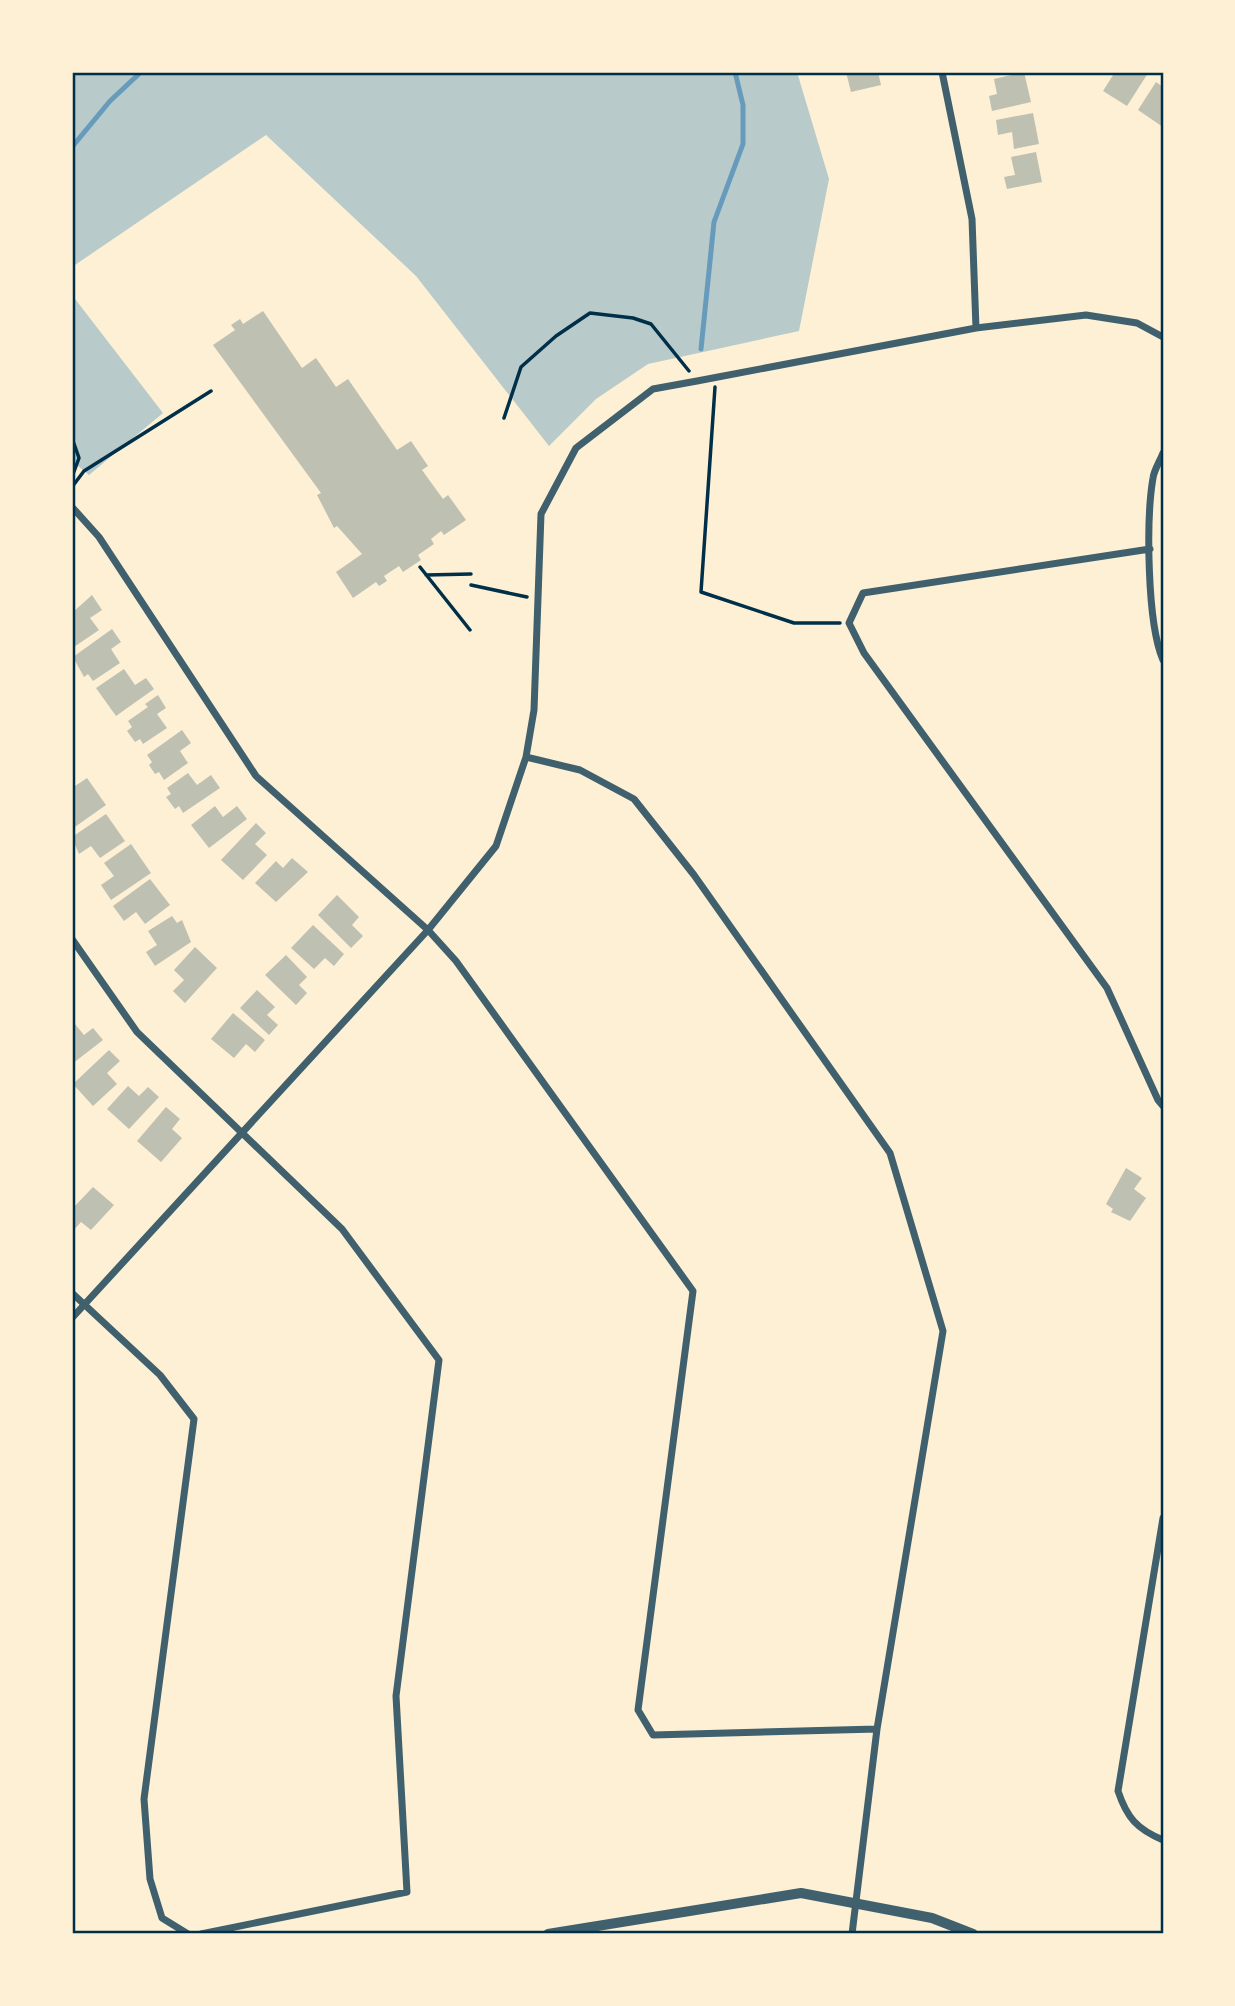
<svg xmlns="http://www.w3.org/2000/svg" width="1235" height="2006" font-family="Overpass,sans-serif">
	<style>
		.green { fill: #b9caca }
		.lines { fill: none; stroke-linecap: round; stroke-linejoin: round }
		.stream { stroke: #669bbc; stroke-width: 5 }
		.building { fill: #bec0b2 }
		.path { stroke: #003049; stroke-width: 3.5 }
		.minor { stroke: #3f606c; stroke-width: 7 }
		.tertiary { stroke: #3f606c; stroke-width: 10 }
		.neatline { fill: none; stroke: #003049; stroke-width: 2.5 }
	</style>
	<rect width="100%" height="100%" fill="#fdf0d5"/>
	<!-- green -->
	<path class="green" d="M72,72H797L829,179L799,331L648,364L596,399L549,446L416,276L266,135L72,267Z
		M72,295L163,413L89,475L72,461Z"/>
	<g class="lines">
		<!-- stream -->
		<path class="stream" d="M72,147L110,101L141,72
			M701,349L714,222L743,144V105L735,72"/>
	</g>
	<!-- building -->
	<path class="building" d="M846,72H878L881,85L851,92Z
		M1024,72L1031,102L992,111L989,96L997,94L994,79Z
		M1115,72L1148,73L1127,106L1103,91Z
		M1156,82L1163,87V127L1138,110Z
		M1033,113L1039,144L1014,149L1012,132L998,135L996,120Z
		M1036,152L1042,182L1007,189L1004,177L1015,175L1011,157Z
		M263,311L302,368L316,358L336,387L348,379L397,450L411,441L428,466L422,470L443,499L448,495L466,520L444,535L441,531L431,539L434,544L418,555L421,560L403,572L399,566L384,576L387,581L379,586L376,582L353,598L336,572L362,554L337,526L334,528L317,495L321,493L213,345L235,330L231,325L240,319L243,324Z
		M92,595L102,610L90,618L99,630L74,647L72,613Z
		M112,629L121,642L111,649L120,663L93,681L88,674L84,677L73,657Z
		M124,669L135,685L146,678L154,689L116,716L96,688Z
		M158,695L166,708L157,714L167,728L143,744L140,739L135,742L127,731L132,727L128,721L148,707L145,704Z
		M182,730L191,743L180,751L188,763L164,780L159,772L155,774L149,765L152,762L147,755Z
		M188,773L197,785L211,775L220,788L183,813L179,806L175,809L166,797L171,794L167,788Z
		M87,778L106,805L72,829V788Z
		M215,806L223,817L237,806L247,819L209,848L191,825Z
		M106,814L125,841L100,858L91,846L79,854L72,837Z
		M256,823L266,833L255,844L267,855L243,880L221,860Z
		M131,844L151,873L111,900L101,885L114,876L104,863Z
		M292,858L308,872L276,902L255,883L276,861L283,868Z
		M150,879L170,905L145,924L136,912L124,921L113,906Z
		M337,895L359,917L352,925L363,936L351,948L318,915Z
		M172,916L177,923L182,920L191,942L155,966L146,952L157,945L148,931Z
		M313,925L344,954L334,966L325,958L314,969L291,948Z
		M195,947L217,968L185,1003L173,991L184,980L174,970Z
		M286,955L307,977L299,985L307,993L296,1005L265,975Z
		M257,990L275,1007L267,1015L278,1025L269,1035L240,1008Z
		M233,1013L265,1040L255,1052L246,1044L234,1058L211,1039Z
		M75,1024L84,1035L93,1028L103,1040L72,1064V1027Z
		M109,1050L120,1061L107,1073L117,1084L93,1106L73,1084Z
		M128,1086L139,1096L148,1087L159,1097L129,1129L107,1109Z
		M166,1107L180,1119L172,1129L182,1138L161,1162L137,1141Z
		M1126,1168L1142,1178L1134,1189L1146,1198L1130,1221L1111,1212L1113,1209L1106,1204Z
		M93,1187L114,1205L91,1230L81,1222L72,1232V1209Z"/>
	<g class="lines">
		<!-- path -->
		<path class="path" d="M715,387L701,592L794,623H840
			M504,418L521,367L556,336L590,313L633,318L651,324L689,371
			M72,438L79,458L72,477
			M72,487L84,471L211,391
			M420,567L470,630
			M426,575L471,574
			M471,585L527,597"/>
		<!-- minor -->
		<path class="minor" d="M942,72L972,219L976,328
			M1163,453C1160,461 1154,470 1153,478C1146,519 1147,623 1163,660
			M72,507L99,537L256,776L428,930L456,961L693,1291L638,1710L653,1735L877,1729
			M1150,549L863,593L849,623L864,653L1107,988L1158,1100L1163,1106
			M526,757L580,770L634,799L694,875L890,1153L943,1331L877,1729L852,1934
			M72,939L137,1032L342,1229L439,1360L396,1696L407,1892L201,1934
			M72,1293L160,1375L194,1419L144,1799L150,1879L162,1918L188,1934
			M72,1318L428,930L496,846L526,757L534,710L541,514L576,448L653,389L697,381L976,328L1086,315L1137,323L1163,337
			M1163,1518L1118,1791C1127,1818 1137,1829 1163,1840"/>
		<!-- tertiary -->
		<path class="tertiary" d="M548,1934L801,1893L932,1918L973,1934"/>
	</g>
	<!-- border -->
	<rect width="1235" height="2006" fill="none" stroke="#fdf0d5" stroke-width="147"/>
	<rect x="74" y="74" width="1088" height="1858" class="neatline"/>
</svg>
